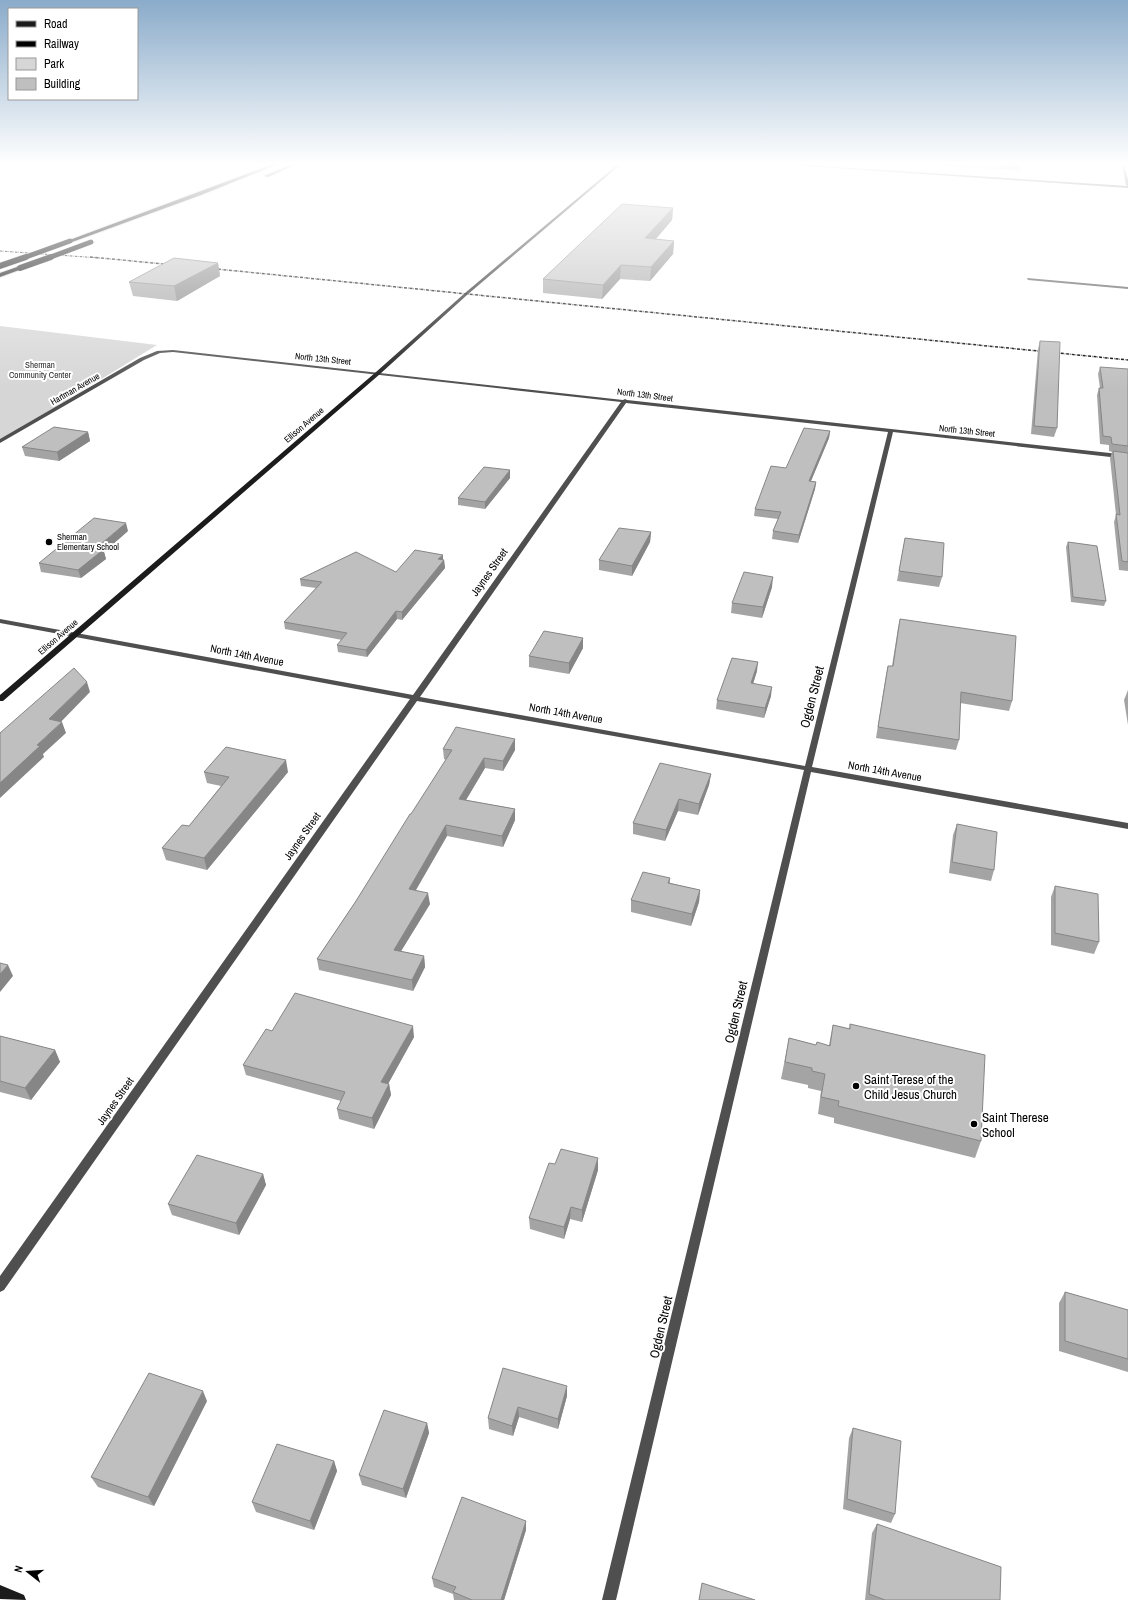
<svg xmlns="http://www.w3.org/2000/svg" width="1128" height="1600" font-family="'Archivo Narrow',sans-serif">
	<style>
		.green { fill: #d6d6d6 }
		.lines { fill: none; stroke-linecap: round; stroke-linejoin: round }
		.highway-casing { stroke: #dbdbdb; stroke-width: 2 }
		.street { fill: #4f4f4f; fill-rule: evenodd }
		.secondary { fill: #1c1c1c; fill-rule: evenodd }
		.highway { fill: #000; fill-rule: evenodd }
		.rail-far1 { stroke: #000; stroke-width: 1; stroke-dasharray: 2.5 1 0.5 1; stroke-linecap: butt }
		.rail { stroke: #000; stroke-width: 1.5; stroke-dasharray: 3 1 0.5 1; stroke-linecap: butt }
		.highway-bridge-far1-casing { stroke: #dbdbdb; stroke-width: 5.5; stroke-linecap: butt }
		.highway-bridge-casing { stroke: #dbdbdb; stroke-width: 7; stroke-linecap: butt }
		.highway-bridge-far1 { stroke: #000; stroke-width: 5 }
		.highway-bridge { stroke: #000; stroke-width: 6 }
		.wall { fill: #a4a4a4 }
		.shaded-wall { fill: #868686 }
		.building { fill: #bfbfbf; stroke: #868686 }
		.poi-dot { fill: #000; stroke: #fff; stroke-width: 1.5 }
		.labels { text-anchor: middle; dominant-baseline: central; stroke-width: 4; stroke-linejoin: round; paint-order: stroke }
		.far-street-label { font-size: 9px; fill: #000; stroke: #fff }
		.far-park-label { font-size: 9px; fill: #2d2d2d; stroke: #fff }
		.far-poi-label { font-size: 9px; fill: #000; stroke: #fff; text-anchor: start }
		.street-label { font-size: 11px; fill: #000; stroke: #fff }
		.near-street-label { font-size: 13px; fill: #000; stroke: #fff }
		.near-poi-label { font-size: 13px; fill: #000; stroke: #fff; text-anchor: start }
	</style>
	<rect width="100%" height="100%" fill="#fff"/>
	<!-- green -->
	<path class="green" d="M0,326L157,345L0,441Z"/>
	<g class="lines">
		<defs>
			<path id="highway" d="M271,165H276L201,195L72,242L67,241Z
				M290,165H295L268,177L264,176Z
				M20,266L22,267V269L0,277V273Z"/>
		</defs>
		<!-- highway casing -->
		<use href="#highway" class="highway-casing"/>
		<!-- street -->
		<path class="street" d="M1027,278L1128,287V289L1028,280Z
			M173,350L623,400L625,399L627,400L1128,455V459L893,432L812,767L1128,823V829L811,772L616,1600H602L804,770L417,701L4,1290L0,1292V1276L410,699L0,623V619L413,695L621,402L173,352L160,353L144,360L0,443V439L140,358L157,351ZM626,403L888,432L805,766L420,697Z"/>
		<!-- secondary -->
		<path class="secondary" d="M617,165H620L467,295L380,374L3,701H0V695L376,372L465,293Z
			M804,165L1128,186V188L805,166Z
			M1122,165H1124L1128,179V186L1126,185Z
			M0,1585L24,1595L26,1600L0,1599Z"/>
		<!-- highway -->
		<use href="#highway" class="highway"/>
		<!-- rail-far1 -->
		<path class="rail-far1" d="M0,251L100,258"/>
		<!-- rail -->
		<path class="rail" d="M90,257L175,265
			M207,268L1128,360"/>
		<defs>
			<path id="highway-bridge-far1" d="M23,258L70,241
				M48,258L91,242"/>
			<path id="highway-bridge" d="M0,266L26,257
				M20,268L51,257"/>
		</defs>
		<!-- highway-bridge-far1 casing -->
		<use href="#highway-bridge-far1" class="highway-bridge-far1-casing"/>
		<!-- highway-bridge casing -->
		<use href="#highway-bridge" class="highway-bridge-casing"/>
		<!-- highway-bridge-far1 -->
		<use href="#highway-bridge-far1" class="highway-bridge-far1"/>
		<!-- highway-bridge -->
		<use href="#highway-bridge" class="highway-bridge"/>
	</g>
	<!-- wall -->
	<path class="wall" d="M937,165H1021L1020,171Z
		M673,208L672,220L656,239L674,241L673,254L650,281L620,279L602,299L543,293V279Z
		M218,263L220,276L177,301L133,296L129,282Z
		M1040,341L1057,428L1054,437L1031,434L1038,349Z
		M1100,367L1128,369V571L1119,570L1114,522L1116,515L1110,458L1112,452L1109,451V445L1100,444L1097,395L1099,388H1100L1098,374Z
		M830,431L829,438L811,481L816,482L815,489L798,543L772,539L773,531L778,519L754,516L755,509L786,468Z
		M88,432L90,441L59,461L25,456L22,447Z
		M510,470V478L485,509L458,505V498Z
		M128,531L104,552L106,559L81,578L41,572L39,563Z
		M651,532L650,542L632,576L599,570V560Z
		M905,538L942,577L939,587L897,581Z
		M1068,542L1106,601L1104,606L1071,602L1066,547Z
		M443,555V560H444L445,568L402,620L397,619L367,657L338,652L337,645L342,640L285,629L284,622L316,588L301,586L300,579L396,572Z
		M772,587L762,618L731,613L732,603Z
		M900,619L1012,701L1009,711L960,703L959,740L956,750L876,738L886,675L888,666H892L898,628Z
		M583,638V648L569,674L529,667V656Z
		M757,671L753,684L771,696L764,718L716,709L717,700Z
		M1128,690V725L1124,700Z
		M515,739V750L503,771L485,768L466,800L515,809V820L503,847L447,836L416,890L430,904L401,951L424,956L425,967L413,991L319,970L317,959L356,901L446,760L444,759L443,749Z
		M204,772H288L207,870L166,860L162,848L189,826L221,786L207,783Z
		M711,774L709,785L698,815L678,811L665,841L633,834V823Z
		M957,824L994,870L991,881L949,873L953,835Z
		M670,878V883L700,890L699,902L691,926L631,912V900Z
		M1055,886L1099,942L1094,954L1051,945V897Z
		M850,1024L981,1141L975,1158L834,1123V1118L818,1114L821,1091L808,1088V1085L781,1079L789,1038L816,1045H829L833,1025L849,1029Z
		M272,1031L414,1037L388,1084H389L391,1095L374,1129L339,1119L337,1109L341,1101L246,1075L243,1065Z
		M0,1036L55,1050L60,1062L31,1100L0,1092Z
		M555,1164L598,1170L582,1222L570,1219L564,1239L530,1229L529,1218Z
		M263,1174L266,1185L239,1235L172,1215L168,1204Z
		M1065,1292L1128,1310V1372L1059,1351V1303Z
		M503,1368L567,1396L558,1429L519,1417L513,1436L489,1429L488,1418Z
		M207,1401L154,1506L98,1487L91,1477Z
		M427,1423L429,1433L406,1498L362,1485L359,1475Z
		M853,1428L895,1514L891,1523L843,1509L849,1438Z
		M334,1461L337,1471L314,1530L256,1512L252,1502Z
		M877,1524L1000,1600H865L872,1533Z
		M526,1530L504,1600H454L453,1594L434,1587L432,1578Z"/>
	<!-- shaded-wall -->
	<path class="shaded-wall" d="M673,208L672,220L645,251V238Z
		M674,241L673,254L650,281L651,267Z
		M218,263L220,276L177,301L174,286Z
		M621,265L620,279L602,299L603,285Z
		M830,431L829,438L808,488L809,481Z
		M88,432L90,441L59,461L57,452Z
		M510,470V478L485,509V502Z
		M816,482L815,489L798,543L799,535Z
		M126,523L128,531L104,552L106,559L81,578L78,570L95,549Z
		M651,532L650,542L632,576V566Z
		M443,555V561L444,560L445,568L402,620V612L438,559Z
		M773,577L772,587L762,618L763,607Z
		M396,611L397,619L367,657L366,650Z
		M583,638V648L569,674V663Z
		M758,662L757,671L750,693L751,683Z
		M87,682L90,692L53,730L49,719Z
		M772,687L771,696L764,718L765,708Z
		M62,722L66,733L43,754L44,757L0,798V783L37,745Z
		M515,739V750L503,771V761Z
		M484,758L485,768L460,810L459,799Z
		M286,760L288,772L207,870L204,858Z
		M711,774L709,785L698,815L699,804Z
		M679,799L678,811L665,841L666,830Z
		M515,809V820L503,847L502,836Z
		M446,825L447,836L410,900L409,889Z
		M700,890L699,902L691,926L692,914Z
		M428,893L430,904L395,961L394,950Z
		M424,956L425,967L413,991L412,980Z
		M8,965L13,976L0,992V974Z
		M413,1026L414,1037L383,1093L381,1082Z
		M55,1050L60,1062L31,1100L25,1088Z
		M389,1084L391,1095L374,1129L372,1118Z
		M598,1158V1170L582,1222V1210Z
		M263,1174L266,1185L239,1235L236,1223Z
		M571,1207L570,1219L564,1239V1227Z
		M567,1386V1396L558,1429V1419Z
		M203,1391L207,1401L154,1506L148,1497Z
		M518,1407L519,1417L513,1436L512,1426Z
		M427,1423L429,1433L406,1498L403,1489Z
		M334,1461L337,1471L314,1530L310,1521Z
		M526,1521V1530L504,1600H501Z"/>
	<!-- building -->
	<path class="building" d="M985,165H1021V167Z
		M622,204L673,208L645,238L674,241L651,267L621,265L603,285L543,279Z
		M174,258L218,263L174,286L129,282Z
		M1040,341L1060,342L1057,428L1034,426Z
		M1100,367L1128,369V446L1112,444L1111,437L1103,436L1099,388H1103Z
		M54,427L88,432L57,452L22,447Z
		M804,428L830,431L809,481L816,482L799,535L773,531L781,512L755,509L771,466L786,468Z
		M1113,451L1128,453V562L1122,561L1116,514L1120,515Z
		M484,467L510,470L485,502L458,498Z
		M94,518L126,523L95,549L103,550L78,570L39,563Z
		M619,528L651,532L632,566L599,560Z
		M905,538L944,543L942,577L899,571Z
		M1068,542L1097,546L1106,601L1073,597Z
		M415,550L443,555L438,559L444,560L402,612L396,611L366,650L337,645L347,633L284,622L322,582L300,579L356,552L396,572Z
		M744,572L773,577L763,607L732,603Z
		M900,619L1016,636L1012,701L961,692L959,740L878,727L888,666H893Z
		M544,631L583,638L569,663L529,656Z
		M732,658L758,662L751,683L772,687L765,708L717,700Z
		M74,668L87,682L49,719L62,722L37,745L40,746L0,783V733Z
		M456,727L515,739L503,761L484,758L459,799L515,809L502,836L446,825L409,889L428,893L394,950L424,956L412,980L317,959L356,901L410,814H411L452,750L443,749Z
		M226,747L286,760L204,858L162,848L182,825L189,826L229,777L204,772Z
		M660,763L711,774L699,804L679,799L666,830L633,823Z
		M957,824L997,832L994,870L952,862Z
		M643,872L670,878L668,883L700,890L692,914L631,900Z
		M1055,886L1098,894L1099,942L1055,933Z
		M0,963L8,965L0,974Z
		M295,993L413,1026L381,1082L389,1084L372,1118L337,1109L345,1092L243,1065L266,1029L272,1031Z
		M850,1024L985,1055L981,1141L838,1106L839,1101L821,1097L825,1074L812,1071V1068L785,1062L789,1038L816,1045L817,1042L830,1046L833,1025L850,1029Z
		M0,1036L55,1050L25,1088L0,1081Z
		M561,1149L598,1158L582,1210L571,1207L564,1227L529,1218L549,1163L555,1164Z
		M197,1155L263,1174L236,1223L168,1204Z
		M1065,1292L1128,1310V1359L1065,1341Z
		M503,1368L567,1386L558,1419L518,1407L512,1426L488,1418Z
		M149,1373L203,1391L148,1497L91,1477Z
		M384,1410L427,1423L403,1489L359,1475Z
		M853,1428L901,1441L895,1514L847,1499Z
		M277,1444L334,1461L310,1521L252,1502Z
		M462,1497L526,1521L501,1600H472L453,1592L456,1587L432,1578Z
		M877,1524L1001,1567L1000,1600H885L869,1594Z
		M702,1583L755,1600H699Z"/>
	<!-- sky -->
	<linearGradient id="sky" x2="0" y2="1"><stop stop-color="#8aabca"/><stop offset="0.42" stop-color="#fff"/><stop offset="1" stop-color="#fff" stop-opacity="0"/></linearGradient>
	<rect width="1128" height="389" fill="url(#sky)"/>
	<!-- markers -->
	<g class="poi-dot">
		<circle cx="49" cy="542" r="4"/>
		<circle cx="856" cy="1086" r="4"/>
		<circle cx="974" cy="1124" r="4"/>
	</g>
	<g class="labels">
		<!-- far-street labels -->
		<g class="far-street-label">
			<text transform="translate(323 359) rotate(6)">North 13th Street</text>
			<text transform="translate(75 389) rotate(-30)">Hartman Avenue</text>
			<text transform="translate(645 395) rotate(7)">North 13th Street</text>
			<text transform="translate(304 425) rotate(-41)">Ellison Avenue</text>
			<text transform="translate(967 431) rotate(6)">North 13th Street</text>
			<text transform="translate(58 637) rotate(-41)">Ellison Avenue</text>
		</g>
		<!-- far-park labels -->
		<g class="far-park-label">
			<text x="40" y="365">Sherman<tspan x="40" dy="10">Community Center</tspan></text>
		</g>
		<!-- far-poi labels -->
		<g class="far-poi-label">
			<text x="57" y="537">Sherman<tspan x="57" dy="10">Elementary School</tspan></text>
		</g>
		<!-- street labels -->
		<g class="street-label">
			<text transform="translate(489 572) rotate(-55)">Jaynes Street</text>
			<text transform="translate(247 655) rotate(11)">North 14th Avenue</text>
			<text transform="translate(566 713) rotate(10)">North 14th Avenue</text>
			<text transform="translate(885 771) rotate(10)">North 14th Avenue</text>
			<text transform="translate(302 836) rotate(-55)">Jaynes Street</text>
			<text transform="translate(115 1101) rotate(-55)">Jaynes Street</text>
		</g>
		<!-- near-street labels -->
		<g class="near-street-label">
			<text transform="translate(812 697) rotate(-76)">Ogden Street</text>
			<text transform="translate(736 1012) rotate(-77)">Ogden Street</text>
			<text transform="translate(661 1327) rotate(-77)">Ogden Street</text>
		</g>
		<!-- near-poi labels -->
		<g class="near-poi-label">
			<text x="864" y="1079">Saint Terese of the<tspan x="864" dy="15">Child Jesus Church</tspan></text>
			<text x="982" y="1117">Saint Therese<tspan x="982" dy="15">School</tspan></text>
		</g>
	</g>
	<!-- legend -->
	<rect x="8" y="8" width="130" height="92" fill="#ffffff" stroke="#999999"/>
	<rect x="16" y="21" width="20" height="6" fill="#1c1c1c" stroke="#999999"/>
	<text x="44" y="28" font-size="12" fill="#000000">Road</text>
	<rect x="16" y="41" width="20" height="6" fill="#000000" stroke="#999999"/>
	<text x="44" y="48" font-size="12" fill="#000000">Railway</text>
	<rect x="16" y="58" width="20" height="12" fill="#d6d6d6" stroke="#999999"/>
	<text x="44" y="68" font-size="12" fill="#000000">Park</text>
	<rect x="16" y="78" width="20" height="12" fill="#bfbfbf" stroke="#999999"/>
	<text x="44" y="88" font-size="12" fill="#000000">Building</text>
	<!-- north arrow -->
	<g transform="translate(28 1572) rotate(287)" stroke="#ffffff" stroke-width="3" paint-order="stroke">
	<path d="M0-3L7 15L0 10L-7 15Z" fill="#000000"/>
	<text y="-6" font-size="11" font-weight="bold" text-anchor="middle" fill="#000000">N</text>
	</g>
</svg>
